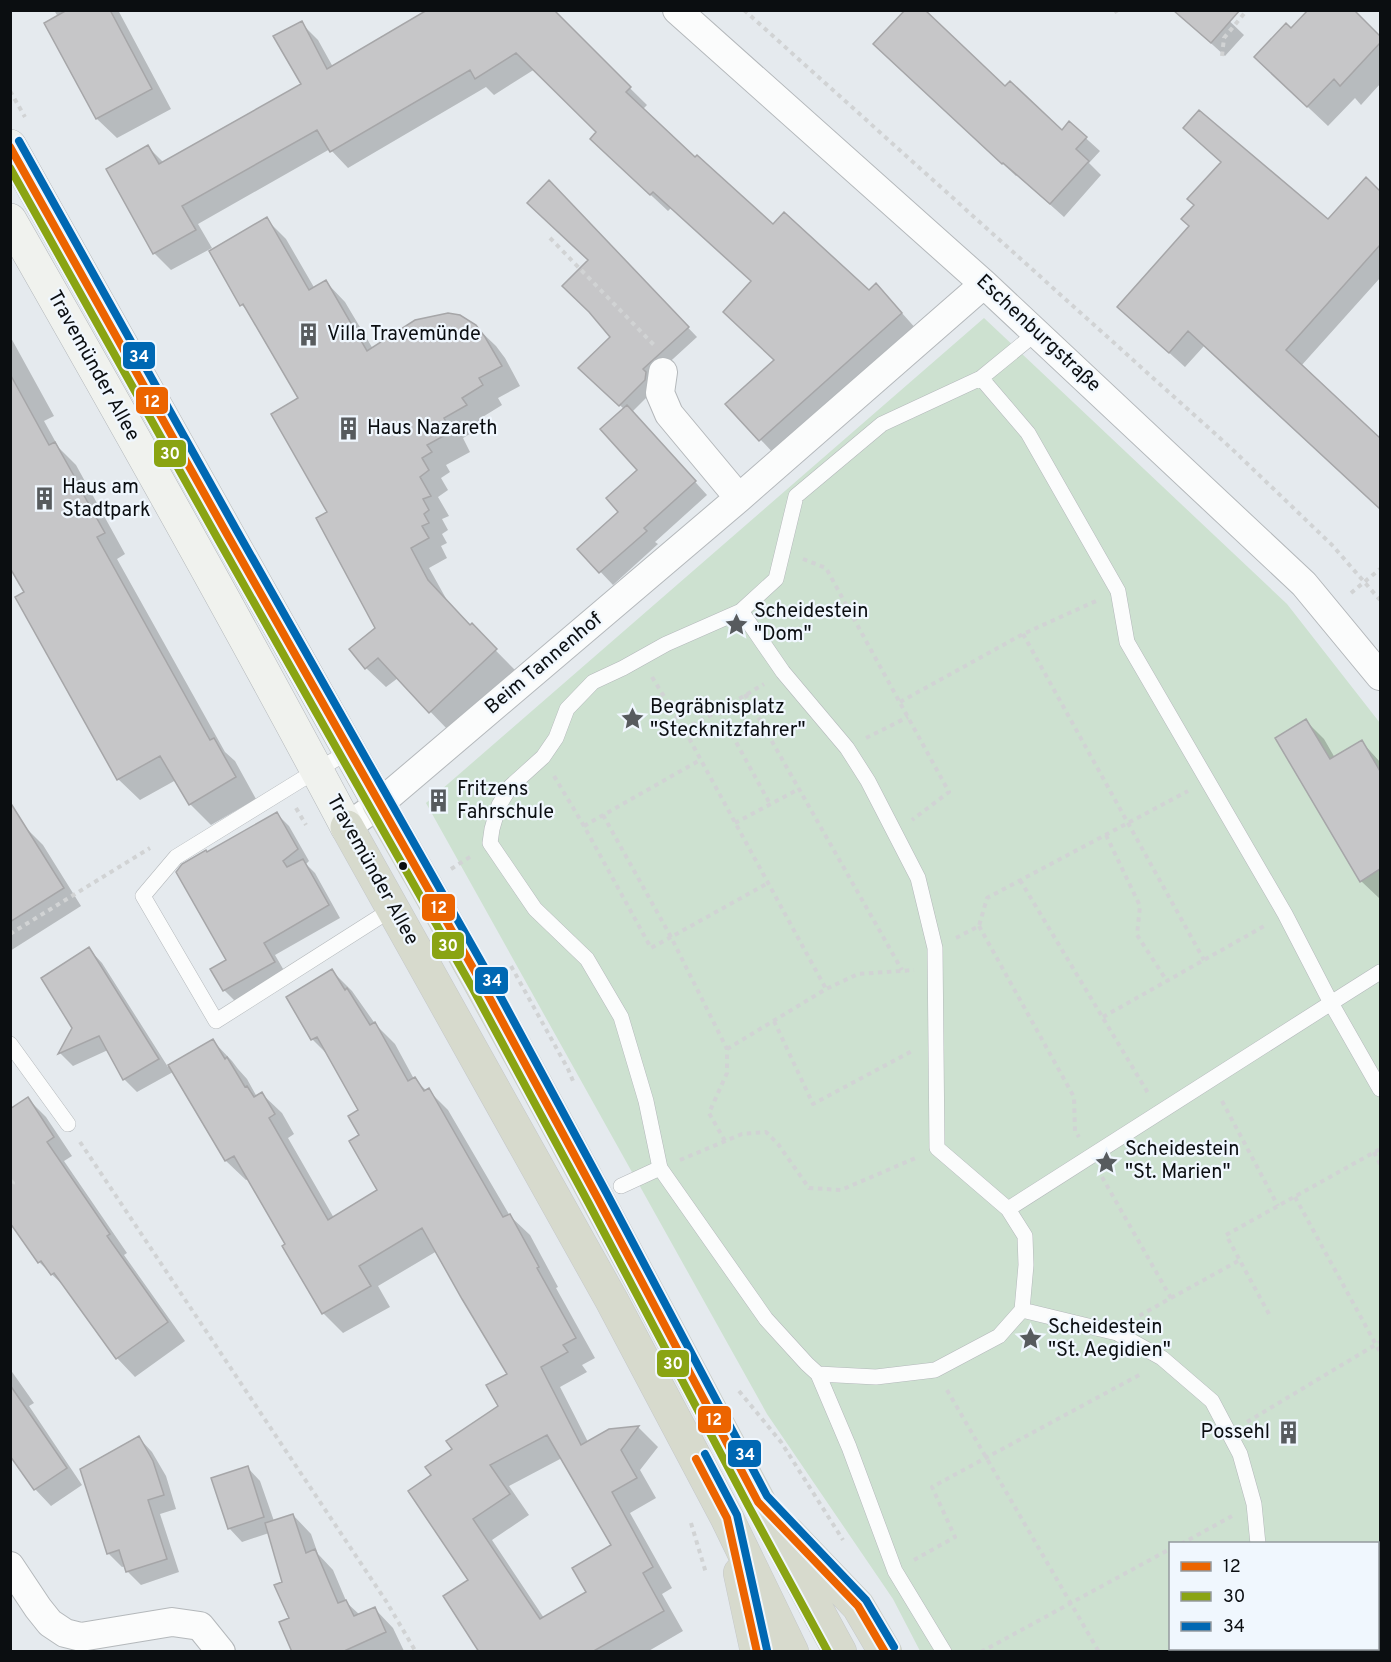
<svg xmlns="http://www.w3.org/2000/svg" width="1391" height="1662" font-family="Overpass,sans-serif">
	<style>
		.green { fill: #cde1d0; fill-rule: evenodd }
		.shadow { fill: #0003; fill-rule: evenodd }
		.building { fill: #c6c6c8; stroke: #a6a6a8; stroke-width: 1.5; fill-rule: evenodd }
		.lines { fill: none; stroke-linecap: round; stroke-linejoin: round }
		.lane-casing { stroke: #b4b8bb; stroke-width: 16 }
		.street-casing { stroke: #b4b8bb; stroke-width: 30 }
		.secondary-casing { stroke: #b4b8bb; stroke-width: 34 }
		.highway-casing { stroke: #c5c8c9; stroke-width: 34 }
		.path { stroke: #d1d3d4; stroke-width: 4; stroke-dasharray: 4.5 4.5; stroke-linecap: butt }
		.lane { stroke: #fbfcfc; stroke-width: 15 }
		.street { stroke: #fbfcfc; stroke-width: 28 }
		.secondary { stroke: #f0f2ee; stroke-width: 33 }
		.highway { stroke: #d7dacd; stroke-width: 33 }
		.bus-1-casing { stroke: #f0f7fe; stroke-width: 12 }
		.bus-2-casing { stroke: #f0f7fe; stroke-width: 12 }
		.bus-3-casing { stroke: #f0f7fe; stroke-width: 12 }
		.bus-1 { stroke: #ec6400; stroke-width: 8 }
		.bus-2 { stroke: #8aa413; stroke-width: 8 }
		.bus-3 { stroke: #0068b3; stroke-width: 8 }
		.bus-dot { fill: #0b0e11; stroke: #f0f7fe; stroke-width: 2 }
		.labels { text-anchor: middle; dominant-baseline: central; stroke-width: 4.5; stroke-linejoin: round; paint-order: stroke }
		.street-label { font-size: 20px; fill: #0b0e11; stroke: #f0f7fe }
		.poi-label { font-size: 20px; fill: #0b0e11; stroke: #f0f7fe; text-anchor: start }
		.line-badge { stroke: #f0f7fe; stroke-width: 2 }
		.badge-label { font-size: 16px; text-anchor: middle; font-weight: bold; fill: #fff }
	</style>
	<rect width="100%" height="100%" fill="#e5eaee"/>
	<!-- green -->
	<path class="green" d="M984,318L1287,604L1380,723V1651H920L893,1599L767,1414L426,803ZM1170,1544H1378V1648H1170Z"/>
	<!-- shadow -->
	<path class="shadow" d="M54,10H118L171,109L117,138L97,119L46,24L58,17Z
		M1218,10L1244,35L1225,56L1180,15Z
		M1352,10L1380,38V84L1361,105L1355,98L1328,126L1276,77L1291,30Z
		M559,18L647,105L642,110L695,159L773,227L869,292L893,303L918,331L777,457L727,404L776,360L753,282L671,208L668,211L609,156L598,132L535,69L494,95L486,87L348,168L330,149L198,224L212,248L171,270L154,253L148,147L164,163L303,84L301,23L318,40L333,67Z
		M888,58L1005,88L1062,132L1069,123L1100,151L1089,163L1101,175L1064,217L1017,175L1016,176Z
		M1366,180L1380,193V278L1301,366L1380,440V509L1204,346L1185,367L1135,322L1328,221Z
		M549,182L697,337L651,379L654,390L632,412L707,495L655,542L658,544L613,585L579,549L620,512L639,470L624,409L580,368L612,337L590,261Z
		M266,219L286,239L315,289L326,282L345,302L373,349L475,326L496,346L505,358L520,386L498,398L502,405L481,418L485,425L463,438L470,452L446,465L450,472L441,478L448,490L438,497L449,516L442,519L448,530L442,534L447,543L441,546L447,558L429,568L448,602L515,670L449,731L398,678L386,687L366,668L377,628L329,513L300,399L251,314L242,305L211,252Z
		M10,336L54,416L44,421L59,448L76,465L125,554L117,559L225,752L235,761L256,799L211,825L190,804L176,780L140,800L118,779L26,592L10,565Z
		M1306,721L1324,739L1335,758L1362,742L1380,762V897L1379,898L1361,881Z
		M277,814L289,826L309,861L306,864L315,873L340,918L275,955L286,974L236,1002L224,990L228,961L208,853Z
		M25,827L43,845L81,906L10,951V836Z
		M89,949L102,963L168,1067L213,1041L232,1061L238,1069L247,1079L257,1097L262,1094L282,1113L294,1134L288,1138L334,1218L379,1191L362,1136L361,1111L331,1058L312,1039L288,997L332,971L352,991L376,1025L395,1044L414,1079L427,1091L428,1090L448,1110L510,1216L530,1235L558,1287L556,1288L595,1358L582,1365L587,1372L560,1387L588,1442L609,1430L638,1427L658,1447L640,1470L656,1498L630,1513L672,1588L662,1594L683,1631L647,1652H481L470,1580L433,1476L454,1449L500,1407L509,1375L437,1251L378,1286L390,1307L343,1333L323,1313L284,1247L287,1245L249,1179L246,1180L226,1161L173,1072L137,1092L124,1079L108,1050L73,1066L60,1053L74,1028ZM562,1458L613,1546L588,1592L544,1618L492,1540L529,1515L509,1486Z
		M28,1099L46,1117L72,1156L64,1161L127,1253L124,1255L185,1341L135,1377L117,1358L67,1289L39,1262L14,1225Z
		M10,1369L34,1403L29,1406L82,1485L51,1506L35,1489L10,1454Z
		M139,1438L152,1452L166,1476L176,1509L160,1514L179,1572L141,1585L128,1572L126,1566L122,1567L108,1553Z
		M247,1467L260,1481L274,1521L293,1515L311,1534L318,1554L333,1570L347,1603L360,1615L375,1609L393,1628L404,1651L294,1652L291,1619L284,1582L269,1533L242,1542L229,1528Z"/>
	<!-- building -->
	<path class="building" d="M67,10H110L152,89L96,119L44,23Z
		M427,10H554L631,87L626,92L695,157L697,155L773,224L784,212L869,290L876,283L902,313L759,441L725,404L774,360L723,312L751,281L653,192L650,195L590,139L596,132L516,53L475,79L470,70L330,152L317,130L182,206L196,230L153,254L106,169L148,145L159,164L301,84L273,36L302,21L327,69Z
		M905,10H925L1005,86L1010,81L1062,130L1069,121L1087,137L1076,149L1089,161L1050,204L1003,163L1002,164L873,44Z
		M1173,10H1240L1211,43Z
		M1308,10H1354L1380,36V43L1340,86L1334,79L1307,107L1254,57L1286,23L1291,28Z
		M1199,110L1328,219L1366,177L1380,191V245L1286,350L1380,438V509L1188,331L1169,353L1117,307L1189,226L1181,219L1194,205L1187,199L1221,162L1183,128Z
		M549,180L689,327L643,369L646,372L645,380L619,406L578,368L610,337L589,312L562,286L588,260L527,203Z
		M267,217L309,290L326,280L367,351L415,320L448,313L460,315L476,325L485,337L502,366L479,378L483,385L462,398L467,405L444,418L451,432L427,445L432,452L422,458L429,470L420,477L431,496L423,499L429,510L424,514L429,523L422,526L429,538L411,548L428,580L470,625L472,623L497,649L429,713L378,658L365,669L349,649L375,628L316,518L327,512L271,414L298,398L243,304L240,306L209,251Z
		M10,374L49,445L55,442L78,483H77L105,533L97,537L210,740L214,738L236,777L189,805L160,756L117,780L15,597L24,592L10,568Z
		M627,405L696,481L644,528L647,531L599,573L577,549L618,512L606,498L637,470L600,429Z
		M1306,719L1330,759L1362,740L1380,771V869L1360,882L1275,738Z
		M10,802L64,888L10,922Z
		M277,812L298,849L283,861L287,867L303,859L329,905L264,943L275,962L223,991L210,969L226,960L176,872L182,864L206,850L207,852Z
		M89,947L159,1059L123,1080L99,1036L58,1054L72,1028L41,978Z
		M332,969L345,990L347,988L370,1025L375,1022L408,1081L415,1077L424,1091L429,1088L503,1217L510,1214L539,1267L537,1268L576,1338L563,1345L568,1352L541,1367L581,1445L609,1429L639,1426L621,1450L637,1478L612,1492L653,1567L643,1573L664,1611L592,1652H479L443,1596L468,1580L408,1491L431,1475L425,1467L452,1449L446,1441L498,1406L486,1385L507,1374L462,1299L422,1228L359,1266L371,1286L322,1314L282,1246L285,1244L234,1156L225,1161L168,1065L213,1039L225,1059L227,1057L245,1087L247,1086L254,1097L262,1092L275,1114L269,1118L328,1220L377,1190L349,1141L359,1135L348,1116L358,1110L317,1037L311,1040L286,997ZM547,1435L611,1545L572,1568L586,1592L540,1619L473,1519L510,1494L490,1465Z
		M28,1097L54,1137L47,1142L110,1234L107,1236L168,1322L116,1359L54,1273L51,1275L41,1261L38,1263L10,1223V1109Z
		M10,1385L67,1468L34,1490L10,1456Z
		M139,1436L153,1461L164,1495L148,1500L167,1559L126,1572L119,1550L107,1554L80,1469Z
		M248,1466L264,1517L228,1529L211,1478Z
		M293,1514L306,1553L315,1549L338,1603L346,1600L354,1616L375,1607L386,1632L342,1652H292L279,1622L289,1618L274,1585L282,1582L265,1523Z"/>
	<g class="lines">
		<defs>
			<path id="lane" d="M981,378L1036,333
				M350,751L317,770L176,857L143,896L216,1021L392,909
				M1380,972L1331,1003L1380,1089
				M10,1044L68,1124
				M660,1168L646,1101L621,1017L587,959L535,909L490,843L492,829L499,805L511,786L543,757L556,738L567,709L593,682L623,668L666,644L741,611L776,579L796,496L882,424L981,378L1028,433L1118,591L1127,642L1285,914L1331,1003L1008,1209
				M621,1186L660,1168L766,1319L807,1364L818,1374L876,1377L935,1370L999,1336L1022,1310L1026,1265L1025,1236L1008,1209L937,1148L935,948L918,878L868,781L847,748L783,672L741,611
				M1022,1310L1117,1333L1162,1358L1212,1401L1240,1454L1254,1504L1258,1544
				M818,1374L849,1447L895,1571L944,1652
				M1285,1648L1287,1652"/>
			<path id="street" d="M677,10L984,284L1304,584L1380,676
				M663,372L660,393L669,414L739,498
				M347,827L379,804L739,498L984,284
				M10,1566L38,1608L50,1623L65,1633L81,1637L172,1622L200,1626L221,1652"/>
			<path id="secondary" d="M10,146L379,804
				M10,220C125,421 239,623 347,827"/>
			<path id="highway" d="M379,804C540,1082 686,1369 840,1652
				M347,827L612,1301L727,1518L792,1652
				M788,1533L858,1606L885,1652
				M740,1573L757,1652"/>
		</defs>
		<!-- lane casing -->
		<use href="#lane" class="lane-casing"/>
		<!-- street casing -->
		<use href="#street" class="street-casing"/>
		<!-- secondary casing -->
		<use href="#secondary" class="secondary-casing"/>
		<!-- highway casing -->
		<use href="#highway" class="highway-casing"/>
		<!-- path -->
		<path class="path" d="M744,10L1232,449L1332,545L1380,600
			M1115,10L1117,13
			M1222,56L1224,38L1247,10
			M10,91L25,117
			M550,238L654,345
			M803,559L826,568L949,792L912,820
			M1351,593L1380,569
			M1023,634L1204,960
			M652,677L684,729L826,989
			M745,694L902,970
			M900,702L1023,634L1096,601
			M719,711L770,804
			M684,729L719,711L764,684
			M866,738L908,717
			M554,776L584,826L651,948L671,937L727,1049V1073L709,1113L725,1141
			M296,808L306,825
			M603,815L671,937L768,883
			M735,823L799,789
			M584,826L700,760
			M1106,835L1140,906L1137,935L1167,981
			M451,869L473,855
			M1020,880L1148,1093
			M979,926L1074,1097L1075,1131L1079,1137
			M10,934L150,848
			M956,938L979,926L987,898L1188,791
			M511,966L568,1069L573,1081
			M1103,1017L1266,925
			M774,1021L813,1104L914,1050
			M727,1049L826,989L858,974L914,970
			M1222,1101L1278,1206
			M80,1142L386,1601L416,1652
			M1374,1152L1380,1164
			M680,1160L742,1134L766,1132L778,1144L809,1188L841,1190L918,1157
			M1102,1177L1171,1298L1137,1317
			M10,1180L13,1183L10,1185
			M1295,1197L1380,1352
			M1171,1298L1240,1260
			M1269,1314L1226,1235L1380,1149
			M947,1390L1099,1652
			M739,1391L781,1442L843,1540
			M1247,1422L1380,1342
			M691,1523L706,1573
			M1181,1544L1232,1516
			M914,1560L955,1537L932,1487L1141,1374
			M981,1652L1170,1549"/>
		<!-- lane -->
		<use href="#lane" class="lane"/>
		<!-- street -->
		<use href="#street" class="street"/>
		<!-- secondary -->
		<use href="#secondary" class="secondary"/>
		<!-- highway -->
		<use href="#highway" class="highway"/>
		<defs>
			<path id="bus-1" d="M10,147L228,536L482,984L597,1197L758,1502L858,1606L885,1652
				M696,1459L727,1518L757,1652"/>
			<path id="bus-2" d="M10,168L219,541L473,989L588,1202L749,1507L828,1652"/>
			<path id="bus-3" d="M19,141L237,531L491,979L606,1192L767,1496L866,1600L894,1647
				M705,1454L737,1515L767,1650"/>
		</defs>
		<!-- bus-1 casing -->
		<use href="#bus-1" class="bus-1-casing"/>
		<!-- bus-2 casing -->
		<use href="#bus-2" class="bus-2-casing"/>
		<!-- bus-3 casing -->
		<use href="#bus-3" class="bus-3-casing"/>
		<!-- bus-1 -->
		<use href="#bus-1" class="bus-1"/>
		<!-- bus-2 -->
		<use href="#bus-2" class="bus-2"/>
		<!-- bus-3 -->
		<use href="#bus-3" class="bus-3"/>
	</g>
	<!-- icons -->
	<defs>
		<symbol id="building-bare" viewBox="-9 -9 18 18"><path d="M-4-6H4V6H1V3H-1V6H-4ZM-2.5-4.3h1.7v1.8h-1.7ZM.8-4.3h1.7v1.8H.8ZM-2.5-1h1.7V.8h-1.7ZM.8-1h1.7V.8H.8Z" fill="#575b5e" stroke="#f0f7fe" stroke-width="2.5" paint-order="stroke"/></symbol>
		<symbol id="sight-bare" viewBox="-9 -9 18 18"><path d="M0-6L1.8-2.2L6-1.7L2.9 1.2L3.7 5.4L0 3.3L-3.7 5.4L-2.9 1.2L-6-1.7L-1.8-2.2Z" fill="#575b5e" stroke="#f0f7fe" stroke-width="2.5" paint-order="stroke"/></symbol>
	</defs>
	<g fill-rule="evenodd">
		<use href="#building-bare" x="292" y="318" width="33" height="33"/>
		<use href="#building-bare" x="332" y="412" width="33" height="33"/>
		<use href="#building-bare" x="28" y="482" width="33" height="33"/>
		<use href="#sight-bare" x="720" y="608" width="33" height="33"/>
		<use href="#sight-bare" x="616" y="702" width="33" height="33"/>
		<use href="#building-bare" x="422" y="784" width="33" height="33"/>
		<use href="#sight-bare" x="1090" y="1146" width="33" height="33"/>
		<use href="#sight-bare" x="1014" y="1322" width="33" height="33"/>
		<use href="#building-bare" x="1272" y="1416" width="33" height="33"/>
	</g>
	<!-- markers -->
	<circle class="bus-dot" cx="403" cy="866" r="5"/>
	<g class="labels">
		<!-- street labels -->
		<g class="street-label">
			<text transform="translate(1038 334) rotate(43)">Eschenburgstraße</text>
			<text transform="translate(93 366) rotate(61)">Travemünder Allee</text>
			<text transform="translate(544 664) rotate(-40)">Beim Tannenhof</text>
			<text transform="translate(372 870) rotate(61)">Travemünder Allee</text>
		</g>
		<!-- poi labels -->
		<g class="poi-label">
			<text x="327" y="335">Villa Travemünde</text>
			<text x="367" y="429">Haus Nazareth</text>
			<text x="62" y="488">Haus am<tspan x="62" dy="23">Stadtpark</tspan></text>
			<text x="754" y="612">Scheidestein<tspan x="754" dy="23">"Dom"</tspan></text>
			<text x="650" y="708">Begräbnisplatz<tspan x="650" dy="23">"Stecknitzfahrer"</tspan></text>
			<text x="457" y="790">Fritzens<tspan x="457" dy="23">Fahrschule</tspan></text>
			<text x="1125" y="1150">Scheidestein<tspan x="1125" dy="23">"St. Marien"</tspan></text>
			<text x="1048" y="1328">Scheidestein<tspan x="1048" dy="23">"St. Aegidien"</tspan></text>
			<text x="1270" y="1433" text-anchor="end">Possehl</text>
		</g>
	</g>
	<g class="line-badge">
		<rect x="122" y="341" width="34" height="29" rx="6" fill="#0068b3"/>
		<rect x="135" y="386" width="34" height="29" rx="6" fill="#ec6400"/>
		<rect x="153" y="439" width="34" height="29" rx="6" fill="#8aa413"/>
		<rect x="421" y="893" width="35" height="29" rx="6" fill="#ec6400"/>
		<rect x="431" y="931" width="34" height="29" rx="6" fill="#8aa413"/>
		<rect x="474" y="966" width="35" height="29" rx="6" fill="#0068b3"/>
		<rect x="656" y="1349" width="34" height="29" rx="6" fill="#8aa413"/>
		<rect x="697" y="1405" width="35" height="29" rx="6" fill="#ec6400"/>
		<rect x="727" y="1439" width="35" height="29" rx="6" fill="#0068b3"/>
	</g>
	<g class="badge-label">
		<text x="139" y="362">34</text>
		<text x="152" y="407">12</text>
		<text x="170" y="459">30</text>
		<text x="439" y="913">12</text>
		<text x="448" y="951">30</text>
		<text x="492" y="986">34</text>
		<text x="673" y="1369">30</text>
		<text x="714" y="1425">12</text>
		<text x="745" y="1460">34</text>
	</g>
	<!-- border -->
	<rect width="1391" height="1662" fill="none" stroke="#0b0e11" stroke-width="24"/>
	<!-- legend -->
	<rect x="1169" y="1542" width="210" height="108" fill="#f0f7fe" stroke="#949a9f" stroke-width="1.5"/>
	<rect x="1181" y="1562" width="30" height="9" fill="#ec6400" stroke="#949a9f" stroke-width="1.5"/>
	<text x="1223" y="1572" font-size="18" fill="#0b0e11">12</text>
	<rect x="1181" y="1592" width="30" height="9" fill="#8aa413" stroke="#949a9f" stroke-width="1.5"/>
	<text x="1223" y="1602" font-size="18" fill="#0b0e11">30</text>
	<rect x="1181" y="1622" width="30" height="9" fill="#0068b3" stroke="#949a9f" stroke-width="1.5"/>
	<text x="1223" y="1632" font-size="18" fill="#0b0e11">34</text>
</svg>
